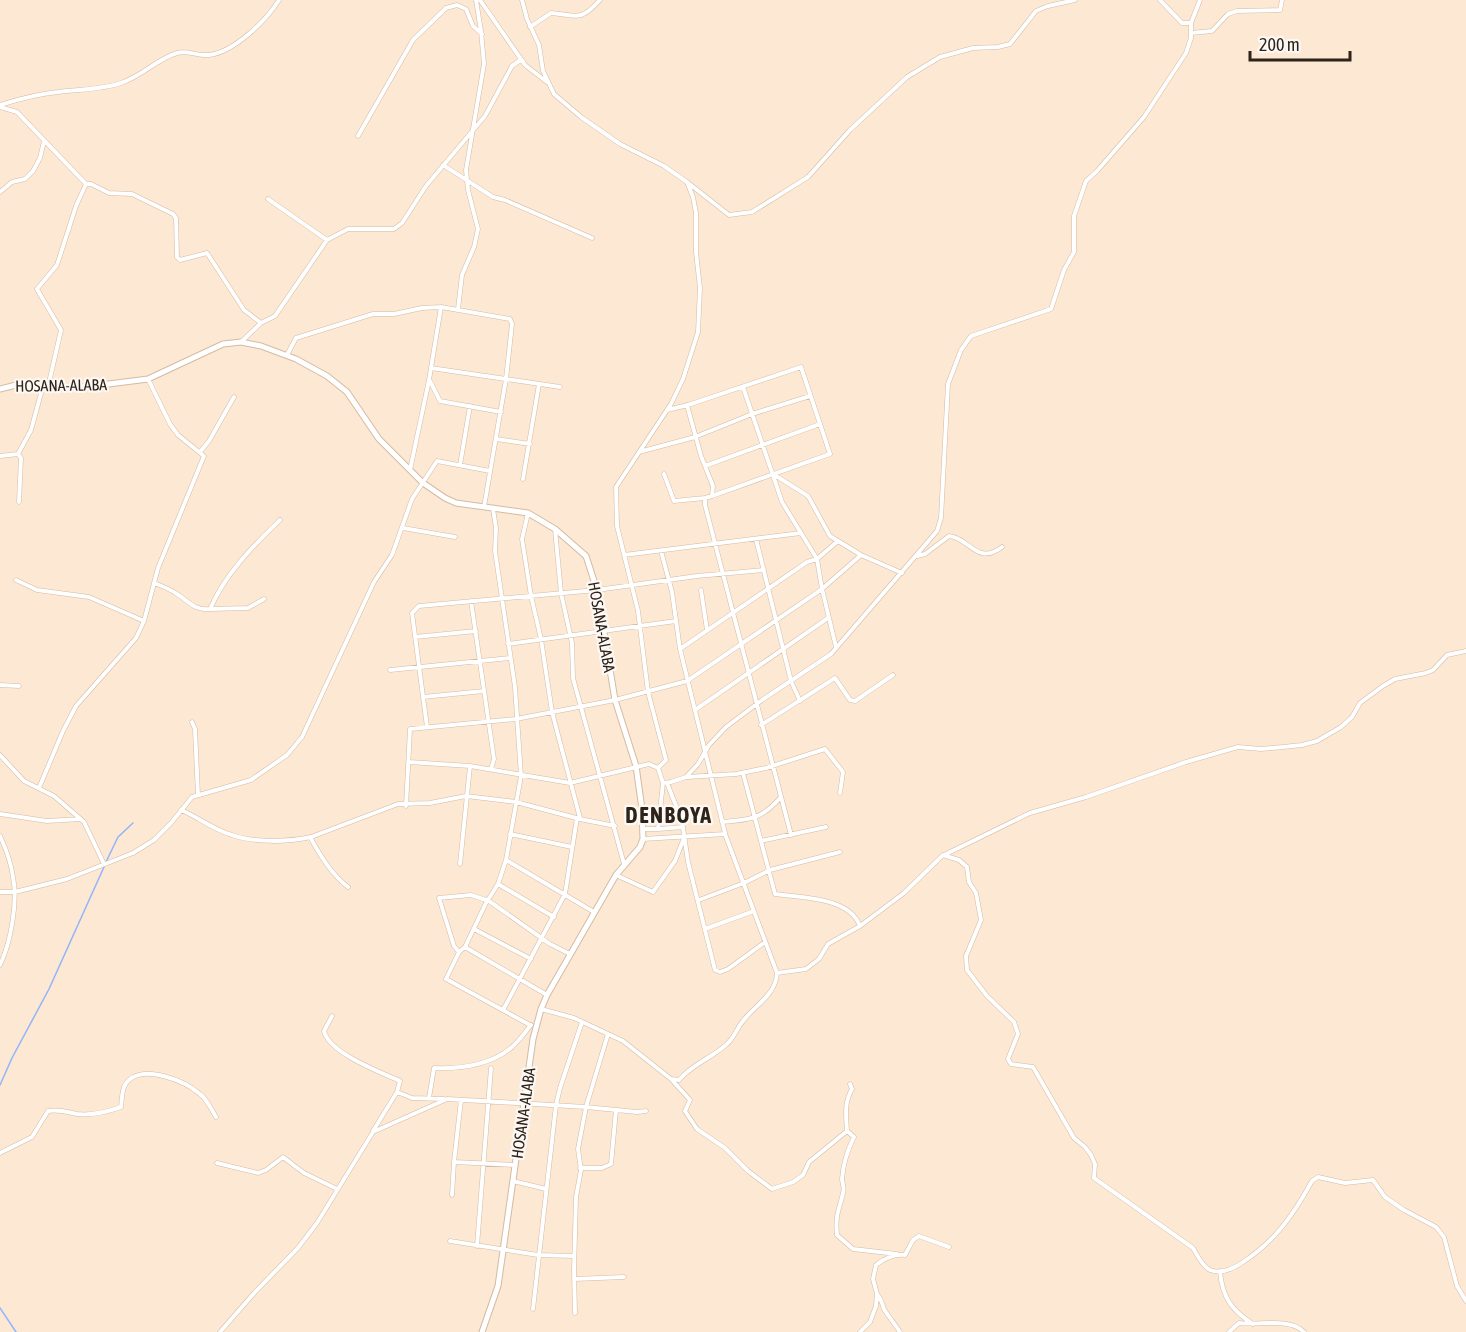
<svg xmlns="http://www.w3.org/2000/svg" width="1466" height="1332" font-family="'Asap Condensed',sans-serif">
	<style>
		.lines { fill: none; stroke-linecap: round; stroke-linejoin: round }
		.stream { stroke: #90b5fa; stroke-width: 1.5 }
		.street-casing { stroke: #d4bba3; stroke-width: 5 }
		.secondary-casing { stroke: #d4bba3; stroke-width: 7 }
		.street { stroke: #fff; stroke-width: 4 }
		.secondary { stroke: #fff; stroke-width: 5 }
		.labels { text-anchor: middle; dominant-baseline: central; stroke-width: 4.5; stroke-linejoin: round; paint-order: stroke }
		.street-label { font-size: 16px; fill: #2c231a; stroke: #fdf8f3 }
		.district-label { font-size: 22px; font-weight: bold; letter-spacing: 1.5px; fill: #2c231a; stroke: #fdf8f3 }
	</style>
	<rect width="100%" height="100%" fill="#fce8d3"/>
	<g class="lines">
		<!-- stream -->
		<path class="stream" d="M106,862L118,837L133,823
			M0,1085L12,1058L49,989L104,867
			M0,1308L16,1332"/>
		<defs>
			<path id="street" d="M480,0L525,65L547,82
				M522,0L527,19L539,45L543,71L554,94L581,117L620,144L664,166L687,182L693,197L696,213V252L700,288L698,332L683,379L671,404L616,487L617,526L638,611L648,692L666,760L658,768
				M1160,0L1182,23H1191
				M530,27L551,13C577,15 579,23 600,0
				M1191,33L1212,31L1228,14L1237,11L1280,10L1282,0
				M0,105C19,99 38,94 58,92C79,89 101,90 121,83C142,76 157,59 177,53C187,50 198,56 209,55C234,52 266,21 279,0
				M0,107L17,112L86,184L76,206L57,265L37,289L61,330L48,387
				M358,136L413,40L446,8L457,5L466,9L473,26L482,34
				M443,165L493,197L505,200L592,238
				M687,182L729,215L752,212L808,177L850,130L907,77L940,57L973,48L998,47L1010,44L1036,11L1048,6L1075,0
				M86,184H91L109,193L132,194L173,214L176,218L177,257L180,260L207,253L244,310L261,323
				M0,192L12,182L25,179L33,171L40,158L44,141
				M268,199L327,240
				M458,309L462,275L474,247L478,229L468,190L466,170L484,64L481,31L476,0
				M241,342L261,323L275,316L327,240L348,229H394L402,223L426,186L485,116L512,66L519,61H523
				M287,355L296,338L373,314H394L422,308L441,307
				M431,368L560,387
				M430,381L440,401L501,412
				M743,387L782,502L817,559L822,589L836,647
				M687,405L701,456L713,486L712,496L705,498V505L791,835
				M667,410L688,405L801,367L830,454L712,496
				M496,439L530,444
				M200,452L209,441L234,397
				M639,452L695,437L752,414L810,396
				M18,454L31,430L43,386
				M0,456L18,454L21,458L19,502
				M460,465L470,406
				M705,466L820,424
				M410,470L429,380L441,307L510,319L512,324L506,379L484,507
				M664,474L674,501L705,498
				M773,474L808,496L830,536L861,555L902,573
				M523,479L539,384
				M493,509L496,528L495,551L515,687L521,776L506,860L498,884L486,903L465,947L459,952L446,979L530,1025
				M528,513L522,539L531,596L541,639L552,712L580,818
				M403,528L455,537
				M555,529L561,593L572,643L573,678L624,864
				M756,539L791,681L800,701
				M661,551L672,592L680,649L725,833
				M624,555L801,533
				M917,556L925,554L949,536C970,538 977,566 1002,547
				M16,580L37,590L89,597L144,621
				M154,583C162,586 170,589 177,594C188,601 195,611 210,609C225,574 253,546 280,520
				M701,590L707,630
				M471,601L494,759L491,769
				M210,609L248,608L264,599
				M415,637L476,631
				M508,644L676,621
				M680,649L807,562L817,559L838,541
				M390,670L510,658
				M0,685L19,686
				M423,697L484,691
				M695,710L828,618
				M192,722L195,729L198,795
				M761,725L835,678L850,700L855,701L893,675
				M427,727L412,613L419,606L597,590L697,576L764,570
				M0,755L24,781L54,796L84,822L104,864
				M409,762L470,766L570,783L649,764L658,768L663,783L671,782L686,777L698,764L709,745L726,727L762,700L831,654L937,531L941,518L948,384L961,350L971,336L1051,309L1064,270L1074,252V216L1086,181L1097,171L1144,117L1186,53L1191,38V23L1200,0
				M743,773L775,894C803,898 849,897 860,926
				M687,777L736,774L766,768L825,749L843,772L840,793
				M667,783L682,821L688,862L715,970L720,972L728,969L765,942
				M39,788L63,731L76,706L136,638L144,621L158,568L204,456L178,435L170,424L148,379
				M406,806L410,729L516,719L615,700L687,681L822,589L861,555
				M181,810C198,817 214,830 232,835C255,843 287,842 311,837L398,804L430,803L466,796L516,802L580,819L615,826
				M0,814L47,821L80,819
				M722,822C749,820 762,819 780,798
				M643,829H658L663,783
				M658,829L683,827
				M510,834L572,847
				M0,836C6,849 11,862 13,877C18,901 11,942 0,965
				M310,837C320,855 331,874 348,887
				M643,839L725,834L777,973L806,969L819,959L828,944L860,926L904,893L943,855L959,860L967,867L969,882L976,893L981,920L966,956L967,970L987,996L1014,1022L1018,1034L1008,1059L1011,1064L1033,1067L1074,1138L1085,1147L1091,1155L1095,1164L1094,1178L1193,1248C1197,1255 1202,1266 1210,1270C1220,1274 1232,1269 1240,1264C1274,1243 1294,1214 1312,1181L1318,1177L1345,1183L1373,1180L1385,1197L1404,1210L1436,1227L1444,1237L1457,1286L1466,1301
				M761,841L826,827
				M944,855L1030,813L1086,797L1186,762L1238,747L1261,749L1283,747L1302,745L1317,741L1341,727L1352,717L1360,703L1383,686L1395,679L1426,673L1433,670L1447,655L1466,651
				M506,860L594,912
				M460,864L470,766
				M616,875L653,892L675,861L684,838
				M498,884L554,917
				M0,892H15L67,879L133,853L154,840L171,823L192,797L251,780L287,755L302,737L374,582L392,555L412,499L437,461L490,471
				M699,900L744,883L770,870L840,852
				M474,929L531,959
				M705,929L754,911
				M465,947L547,995
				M459,952L454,946L439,898L471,895L489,901L550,944L570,954
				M541,1009L574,1018L623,1041L671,1079L679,1080C692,1064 712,1058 727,1044C734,1038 737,1028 743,1021C755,1005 776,995 777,973
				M503,1010L565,894L577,818
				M332,1016L324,1031C329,1053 380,1072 400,1081L397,1092L373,1131
				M671,1079L690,1100L685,1111L697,1129L725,1148L748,1171L772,1189L793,1182L803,1175L809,1162L847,1131C846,1115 844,1103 852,1089L850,1084
				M397,1092L412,1098L444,1099
				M429,1098L434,1068C461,1069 491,1065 512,1047C520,1040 525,1032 531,1025
				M461,1100L454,1162L515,1165
				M847,1131L854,1137C847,1151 843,1164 842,1179C842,1183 845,1188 843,1193C839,1211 835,1214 837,1235L853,1249L897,1254
				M0,1153L32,1137L48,1111C58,1109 67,1112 77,1114C93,1116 107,1112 121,1107C122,1098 122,1085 129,1080C146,1065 185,1081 200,1094C207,1099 211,1109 216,1117
				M217,1163L258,1173L266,1170L283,1157L304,1173L337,1189
				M580,1168H602L611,1164L616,1110
				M513,1181L546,1189
				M452,1195L454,1162
				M450,1241L538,1255L574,1256
				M477,1246L491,1068
				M1220,1271C1222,1297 1232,1311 1253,1324
				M574,1279L624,1277
				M877,1294C881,1299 882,1303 884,1309C888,1316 895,1324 900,1332
				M533,1309L556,1105L560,1088L582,1022
				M575,1313L574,1270L576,1197L581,1170L578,1149L586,1107L608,1034
				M220,1332L255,1292L298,1248L317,1223L373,1132L447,1099L586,1107L637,1112L646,1111
				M860,1332L870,1322L876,1306L877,1294L873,1279L876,1265C885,1258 894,1254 905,1255L913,1240L919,1236L949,1247
				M1229,1332L1239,1323C1258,1326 1290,1317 1304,1332"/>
			<path id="secondary" d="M0,389L16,385L64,388L93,386L148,379L223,344L241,342L261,346L296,359L327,376L347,392L379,439L423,483L445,498L456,503L528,513L555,529L586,556L597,590L615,700L636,766L642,809L643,839L640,847L616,875L547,995L541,1009L533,1039L498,1286L482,1332"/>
		</defs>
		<!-- street casing -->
		<use href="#street" class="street-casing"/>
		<!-- secondary casing -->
		<use href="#secondary" class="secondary-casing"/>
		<!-- street -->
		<use href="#street" class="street"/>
		<!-- secondary -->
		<use href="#secondary" class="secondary"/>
	</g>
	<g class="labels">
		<!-- street labels -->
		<g class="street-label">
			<text transform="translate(61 385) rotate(-1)">HOSANA-ALABA</text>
			<text transform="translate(602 627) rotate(80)">HOSANA-ALABA</text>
			<text transform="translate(523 1113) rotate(-82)">HOSANA-ALABA</text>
		</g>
		<!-- district labels -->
		<g class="district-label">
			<text x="669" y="815">DENBOYA</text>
		</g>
	</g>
	<!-- scale -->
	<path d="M1250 51v9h100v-9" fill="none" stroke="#2c231a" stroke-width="3"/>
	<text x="1259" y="51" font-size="18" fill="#2c231a" stroke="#fdf8f3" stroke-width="4.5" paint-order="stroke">200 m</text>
</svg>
